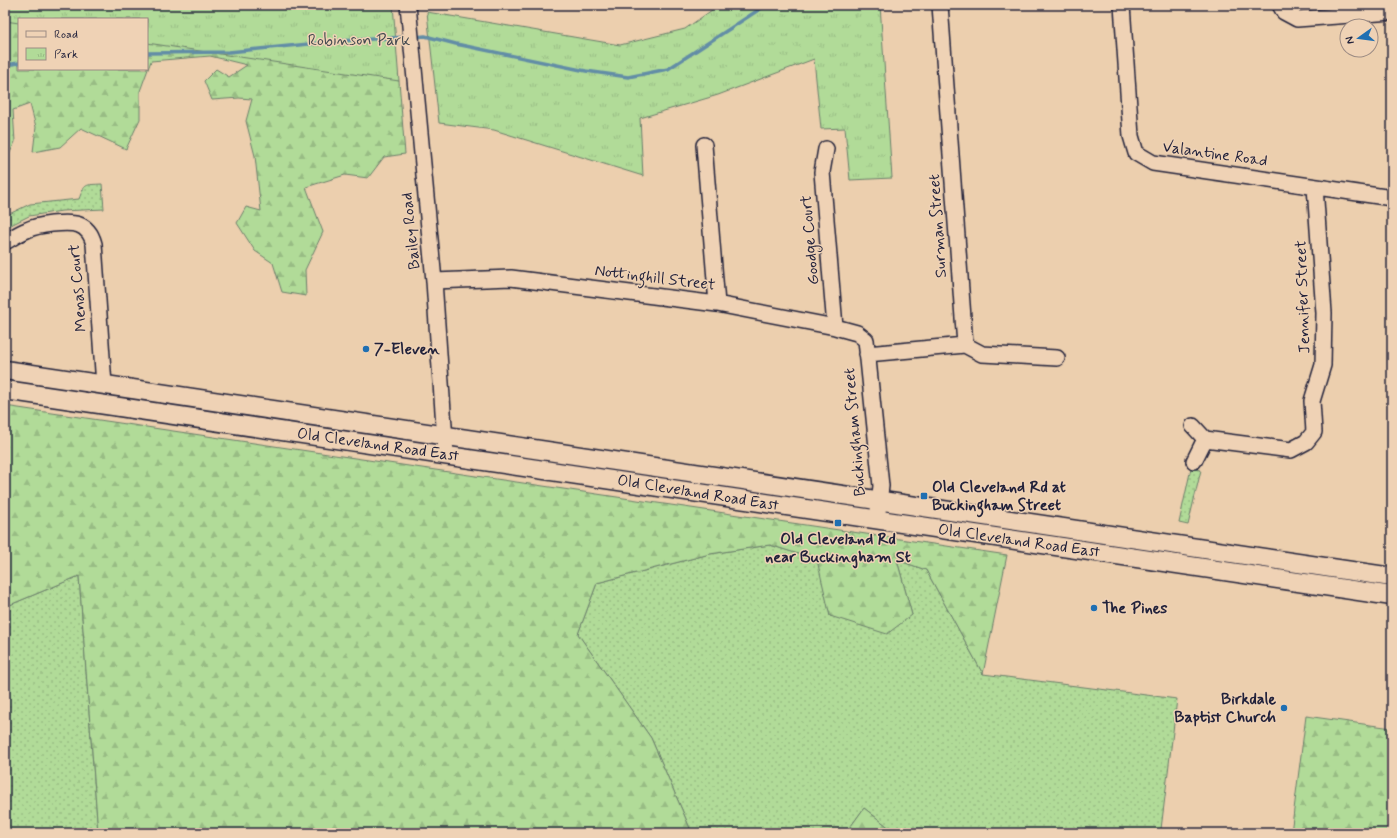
<svg xmlns="http://www.w3.org/2000/svg" width="1397" height="838" font-family="Mynerve,sans-serif">
	<style>
		.grass { fill: url(#grass-dots); stroke: #6a7e6a }
		.forest { fill: url(#forest-firs); stroke: #6a7e6a; fill-rule: evenodd }
		.park { fill: url(#park-tufts); stroke: #6a7e6a }
		.lines { fill: none; stroke-linecap: round; stroke-linejoin: round }
		.stream { stroke: #628da6; stroke-width: 3.5 }
		.minor-casing { stroke: #22223b; stroke-width: 18 }
		.major-casing { stroke: #22223b; stroke-width: 21 }
		.minor { stroke: #efd2b5; stroke-width: 15 }
		.major { stroke: #efd2b5; stroke-width: 18 }
		.poi-dot { fill: #1f6fb2; stroke: #efd2b5; stroke-width: 1.5 }
		.labels { text-anchor: middle; dominant-baseline: central; stroke-width: 3; stroke-linejoin: round; paint-order: stroke }
		.park-label { font-size: 16px; fill: #3f474e; stroke: #efd2b5 }
		.street-label { font-size: 16px; fill: #22223b; stroke: #efd2b5 }
		.poi-label { font-size: 16px; font-weight: bold; fill: #22223b; stroke: #efd2b5; text-anchor: start }
	</style>
	<defs>
		<pattern id="grass-dots" width="8" height="8" patternUnits="userSpaceOnUse"><rect width="8" height="8" fill="#b1db98"/><path d="M2 2h.1M6 6h.1" fill="none" stroke="#98bc84" stroke-width="1.8" stroke-linecap="round"/></pattern>
		<pattern id="forest-firs" width="22" height="20" patternUnits="userSpaceOnUse"><rect width="22" height="20" fill="#b1db98"/><path d="M5 1l3.5 6h-7zM16 11l3.5 6h-7z" fill="#98bc84"/></pattern>
		<pattern id="park-tufts" width="24" height="20" patternUnits="userSpaceOnUse"><rect width="24" height="20" fill="#b1db98"/><path d="M3 7l-1-3M5 7V3M7 7l1-3M15 17l-1-3M17 17v-4M19 17l1-3" fill="none" stroke="#98bc84"/></pattern>
	</defs>
	<rect width="100%" height="100%" fill="#eccfae"/>
	<filter id="ink" filterUnits="userSpaceOnUse"><feTurbulence type="fractalNoise" baseFrequency=".025" numOctaves="2"/><feDisplacementMap in="SourceGraphic" scale="8" xChannelSelector="R" yChannelSelector="G"/><feConvolveMatrix kernelMatrix="1 2 1 2 8 2 1 2 1" color-interpolation-filters="sRGB"/></filter>
	<g filter="url(#ink)">
		<!-- grass -->
		<path class="grass" d="M102,184L104,209L62,211L29,216L5,228V216L30,204L79,199C85,183 85,185 102,184Z
			M1191,468L1201,470L1188,525L1179,523Z
			M770,545L818,560L830,616L912,615L897,560L926,570L983,674L1177,699L1161,829L1156,833H896L864,808L846,833H692L651,738L578,634L597,583L710,554Z
			M79,576L98,833H5V607Z"/>
		<!-- forest -->
		<path class="forest" d="M5,5L135,7L352,61L399,81L405,154L384,157L368,178L345,175L306,187L323,232L305,270L306,296L282,292L273,263L255,251L237,223L246,207L261,211L255,156L246,121L252,99L239,98L212,100L204,81L216,69L229,77L247,65L210,56L151,61L140,91V119L126,149L81,128L60,147L33,152L36,127L30,104L13,110L15,142L5,163ZM19,19H147V69H19Z
			M5,406L1007,555L983,674L926,570L897,560L912,615L887,634L830,616L817,560L770,545L710,554L597,583L578,634L651,738L692,833H98L79,576L5,607Z
			M1306,716L1392,728V833H1291Z
			M864,808L896,833H846Z"/>
		<!-- park -->
		<path class="park" d="M5,5H393L399,81L147,43V19H19V23L5,21Z
			M719,5H880L892,178L850,180L845,128L821,129L814,59L718,95L640,118L643,176L494,130L439,123L427,12L620,45L685,29Z"/>
		<g class="lines">
			<!-- stream -->
			<path class="stream" d="M415,37L425,36L456,44L586,71L628,77L668,69L766,5
				M147,53L229,52L339,41L407,37
				M5,65L19,63"/>
			<defs>
				<path id="minor" d="M408,5L434,281L446,455
					M1122,5L1131,136L1136,153L1153,163L1392,198
					M1280,5L1284,12L1297,19L1392,12
					M704,145L717,304
					M826,149L822,172L835,327
					M5,242C12,238 19,233 27,230C35,226 43,225 52,224C72,222 88,221 94,244L104,385
					M434,281L511,278L717,304L835,327L857,333L866,340L881,486L877,520
					M965,345L982,354L1057,358
					M867,354L965,345L940,5
					M1193,426L1205,439L1194,461
					M1205,439L1291,450L1306,442L1314,432L1312,401L1323,365L1324,313L1315,187"/>
				<path id="major" d="M5,370L1392,577
					M5,390L1392,596"/>
			</defs>
			<!-- minor casing -->
			<use href="#minor" class="minor-casing"/>
			<!-- major casing -->
			<use href="#major" class="major-casing"/>
			<!-- minor -->
			<use href="#minor" class="minor"/>
			<!-- major -->
			<use href="#major" class="major"/>
		</g>
	</g>
	<!-- markers -->
	<g class="poi-dot">
		<circle cx="366" cy="349" r="4"/>
		<rect x="920" y="492" width="8" height="8" rx="2"/>
		<rect x="834" y="519" width="8" height="8" rx="2"/>
		<circle cx="1094" cy="608" r="4"/>
		<circle cx="1284" cy="708" r="4"/>
	</g>
	<g class="labels">
		<!-- park labels -->
		<g class="park-label">
			<text x="359" y="40">Robinson Park</text>
		</g>
		<!-- street labels -->
		<g class="street-label">
			<text transform="translate(1215 154) rotate(8)">Valantine Road</text>
			<text transform="translate(938 226) rotate(-94)">Surman Street</text>
			<text transform="translate(411 231) rotate(-96)">Bailey Road</text>
			<text transform="translate(810 240) rotate(-95)">Goodge Court</text>
			<text transform="translate(655 278) rotate(7)">Nottinghill Street</text>
			<text transform="translate(78 288) rotate(-95)">Menas Court</text>
			<text transform="translate(1303 297) rotate(-92)">Jennifer Street</text>
			<text transform="translate(855 432) rotate(-95)">Buckingham Street</text>
			<text transform="translate(378 445) rotate(8)">Old Cleveland Road East</text>
			<text transform="translate(698 493) rotate(9)">Old Cleveland Road East</text>
			<text transform="translate(1019 541) rotate(8)">Old Cleveland Road East</text>
		</g>
		<!-- poi labels -->
		<g class="poi-label">
			<text x="374" y="349">7-Eleven</text>
			<text x="932" y="487">Old Cleveland Rd at<tspan x="932" dy="18">Buckingham Street</tspan></text>
			<text x="838" y="539" text-anchor="middle">Old Cleveland Rd<tspan x="838" dy="18">near Buckingham St</tspan></text>
			<text x="1102" y="608">The Pines</text>
			<text x="1276" y="699" text-anchor="end">Birkdale<tspan x="1276" dy="18">Baptist Church</tspan></text>
		</g>
	</g>
	<!-- margin -->
	<rect width="1397" height="838" fill="none" stroke="#efd2b5" stroke-width="20"/>
	<rect x="10" y="10" width="1377" height="818" fill="none" stroke="#22223b" stroke-width="1.5" filter="url(#ink)"/>
	<!-- legend -->
	<rect x="18" y="18" width="130" height="52" fill="#efd2b5" stroke="#9d8c84"/>
	<rect x="26" y="31" width="20" height="6" fill="#efd2b5" stroke="#9d8c84"/>
	<text x="54" y="38" font-size="12" fill="#22223b">Road</text>
	<rect x="26" y="48" width="20" height="12" fill="url(#park-tufts)" stroke="#9d8c84"/>
	<text x="54" y="58" font-size="12" fill="#22223b">Park</text>
	<!-- north arrow -->
	<g transform="translate(1359 38) rotate(256)"><circle r="19" fill="#efd2b5" stroke="#9d8c84"/>
	<path d="M0-3L7 15L0 10L-7 15Z" fill="#1f6fb2"/>
	<text y="-6" font-size="11" font-weight="bold" text-anchor="middle" fill="#22223b">N</text>
	</g>
</svg>
